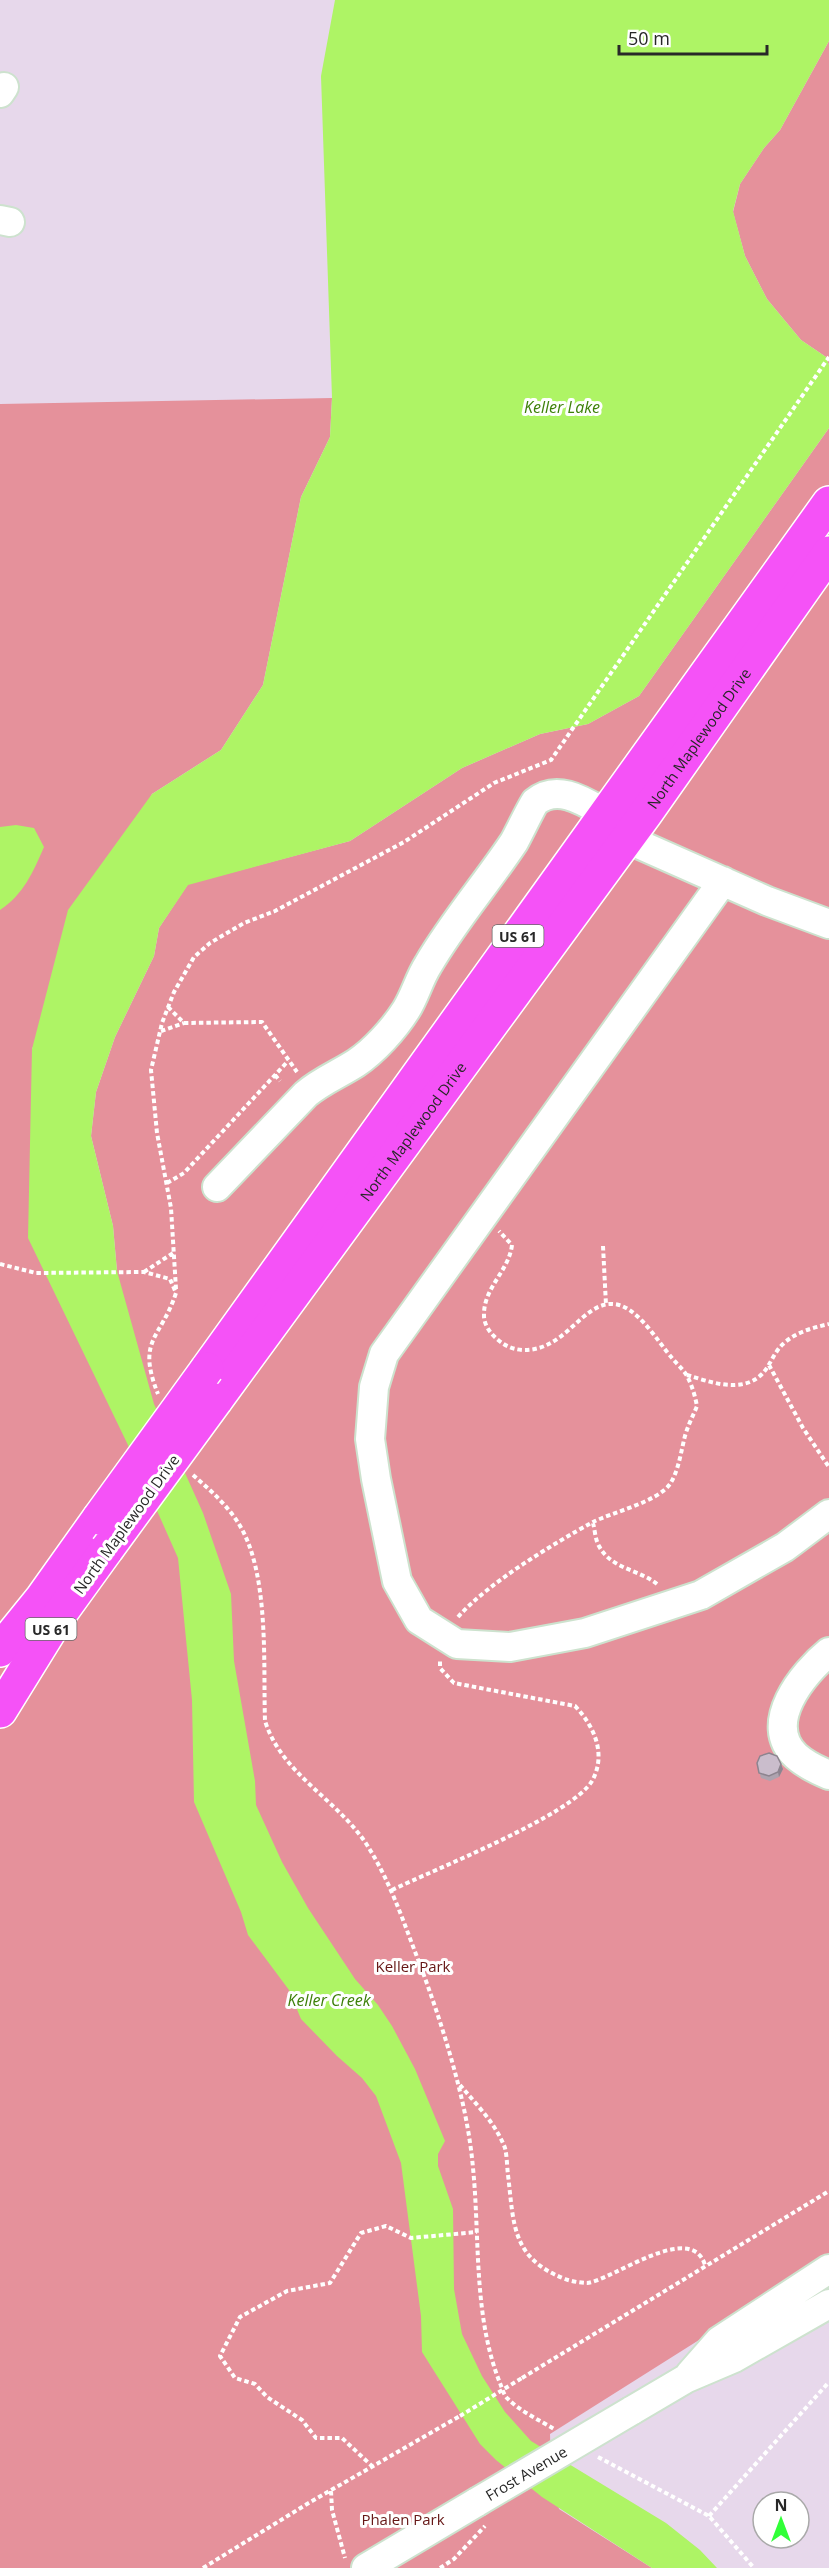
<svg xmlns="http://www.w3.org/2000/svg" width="829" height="2568" font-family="'Open Sans',sans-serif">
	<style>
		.green { fill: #e5919b }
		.water { fill: #aef465 }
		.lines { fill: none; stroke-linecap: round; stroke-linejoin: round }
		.minor-casing { stroke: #cde2ce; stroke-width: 32 }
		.major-casing { stroke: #fff; stroke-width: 36 }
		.path { stroke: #fff; stroke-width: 4; stroke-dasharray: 4.5 3; stroke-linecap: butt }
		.minor { stroke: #fff; stroke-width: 28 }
		.major { stroke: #f552f7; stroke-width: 33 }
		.minor-bridge-casing { stroke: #cde2ce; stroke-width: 32; stroke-linecap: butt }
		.major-bridge-casing { stroke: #fff; stroke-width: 36; stroke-linecap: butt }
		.path-bridge { stroke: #fff; stroke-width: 4; stroke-dasharray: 4.5 3; stroke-linecap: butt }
		.minor-bridge { stroke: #fff; stroke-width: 28 }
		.major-bridge { stroke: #f552f7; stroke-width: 33 }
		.wall { fill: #aea3af }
		.shaded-wall { fill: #8d848f }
		.building { fill: #cabdcc; stroke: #8d848f; stroke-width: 1.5 }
		.labels { text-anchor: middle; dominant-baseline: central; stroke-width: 6; stroke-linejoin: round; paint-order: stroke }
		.shield { fill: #fff; stroke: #686868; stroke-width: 1.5 }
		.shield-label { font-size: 14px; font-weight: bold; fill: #282828 }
		.street-label { font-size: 15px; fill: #282828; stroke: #fff }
		.park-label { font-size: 15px; fill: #661716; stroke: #fff }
		.water-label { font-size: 16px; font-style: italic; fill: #3d8009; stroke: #fff }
	</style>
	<rect width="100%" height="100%" fill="#e7d8eb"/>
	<!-- green -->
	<path class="green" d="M829,41V365L826,357L801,340L767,299L745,256L733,212L740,184L764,148L780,130Z
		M332,398L330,437L301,497L263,685L221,750L152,794L32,1049L117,1271L113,1226L91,1136L96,1092L115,1037L154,956L159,928L188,884L350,841L462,768L540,734L588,724L639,696L829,428V2258L550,2434L551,2469L559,2509L652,2568H0V404Z"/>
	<!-- water -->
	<path class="water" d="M335,0H829V41L780,130L764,148L740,184L733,211L745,256L767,299L801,340L826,357L829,365V428L639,696L588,724L540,734L462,768L350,841L188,885L159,928L154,956L115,1037L96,1092L91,1136L113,1226L117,1271L154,1404L203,1513L231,1594L234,1661L255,1781L256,1805L282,1862L308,1908L355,1979L378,2005L392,2026L415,2069L445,2141L438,2154V2166L453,2209L454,2289L462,2334L482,2376L505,2412L531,2441L666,2523L700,2550L717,2568H652L542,2497L496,2460L480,2444L422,2352L421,2316L401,2163L376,2096L362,2078L337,2056L301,2019L289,1990L248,1935L241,1912L194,1802L192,1700L178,1558L127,1443L28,1238L32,1049L68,910L152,794L221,750L263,685L301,497L330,437L332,398L321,76Z
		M16,825L34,828L44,847C33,872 24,894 0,910V827Z"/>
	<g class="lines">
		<defs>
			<path id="minor" d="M0,93L4,87
				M0,220L10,222
				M627,839L767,901L829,924
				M723,881L384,1354L374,1387L370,1439L376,1479L397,1581L419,1620L457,1644L510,1647L585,1633L701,1595L785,1547L829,1514
				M217,1187L306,1094C321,1081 339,1074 356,1063C374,1051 394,1029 406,1010C415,996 419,979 428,965C453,922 486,884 514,842C518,835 533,804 535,802C558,783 585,802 606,814
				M829,1652C803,1673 761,1724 796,1756C806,1765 817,1770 829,1775
				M690,2374L719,2341L829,2269
				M631,2411L687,2378L734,2358L829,2304
				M366,2568L477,2502"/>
			<g id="major">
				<path d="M207,1369L829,503"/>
				<path id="s1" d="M216,1400L646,813L829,553"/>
				<path d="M0,1650L42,1598L99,1518"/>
				<path d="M0,1711L60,1614L107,1549"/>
			</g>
		</defs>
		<!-- minor casing -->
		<use href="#minor" class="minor-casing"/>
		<!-- major casing -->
		<use href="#major" class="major-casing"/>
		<!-- path -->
		<path class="path" d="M168,1007L184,1023L262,1022L297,1072
			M161,1031L184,1023
			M275,1075L280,1081
			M167,1183L184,1173L288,1061
			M603,1246L606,1305
			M0,1264L36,1273L144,1272L170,1279L176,1293C161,1339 136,1339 158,1394
			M144,1272L173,1253
			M176,1289L171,1208L157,1133L151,1070L162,1023L174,992L194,957L210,943L244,923L275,911L404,842L494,783L551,760L829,357
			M769,1365L803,1428L829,1467
			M687,1375C710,1382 742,1394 762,1374C770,1366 774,1352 783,1344C796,1332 812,1328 829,1324
			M193,1475C209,1489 225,1503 237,1521C270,1570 263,1663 265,1721C282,1774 335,1798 365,1842C387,1875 400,1912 414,1949C433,1998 450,2049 462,2100C467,2122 471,2145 473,2168C480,2238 473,2316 500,2383C502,2388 504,2396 508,2399C520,2411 539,2420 554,2429
			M593,1523C595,1530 595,1539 599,1546C611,1569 638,1569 657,1584
			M458,1617C488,1583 553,1544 593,1522C613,1512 657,1502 670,1484C679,1470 681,1451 685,1436C688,1425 693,1416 697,1406C695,1396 692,1385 687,1376C683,1369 677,1364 672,1358C658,1342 637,1305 613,1304C582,1302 565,1352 522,1350C512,1349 505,1346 497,1339C491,1334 484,1325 484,1316C483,1288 509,1271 512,1245L499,1231
			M392,1890C433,1870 572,1815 592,1781C607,1754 594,1726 575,1706L454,1683L440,1668V1660
			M460,2085C476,2104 496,2124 505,2148C507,2156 507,2167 508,2175C514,2224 511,2258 565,2279C570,2281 581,2283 587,2283C613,2280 691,2220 705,2265
			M522,2378L829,2191
			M598,2457L709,2516L754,2568
			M373,2467L342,2438H316L302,2420L267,2397L255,2384L235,2378L220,2356L240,2317L287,2291L330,2283L361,2233L386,2226L411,2238L477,2232
			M331,2491L332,2510L345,2558
			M709,2516L829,2382
			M203,2568L307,2504L460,2416
			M440,2568L454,2559L485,2526"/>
		<!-- minor -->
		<use href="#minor" class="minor"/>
		<!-- major -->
		<use href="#major" class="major"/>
		<defs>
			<g id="minor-bridge">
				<path id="s2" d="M477,2502L631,2411"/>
			</g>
			<path id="major-bridge" d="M99,1518L207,1369
				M107,1549L216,1400"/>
		</defs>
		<!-- minor-bridge casing -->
		<use href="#minor-bridge" class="minor-bridge-casing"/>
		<!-- major-bridge casing -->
		<use href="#major-bridge" class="major-bridge-casing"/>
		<!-- path-bridge -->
		<path class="path-bridge" d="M460,2416L522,2378"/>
		<!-- minor-bridge -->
		<use href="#minor-bridge" class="minor-bridge"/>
		<!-- major-bridge -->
		<use href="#major-bridge" class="major-bridge"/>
	</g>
	<!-- wall -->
	<path class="wall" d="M757,1763L783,1769L779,1777L770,1781L761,1778Z"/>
	<!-- shaded-wall -->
	<path class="shaded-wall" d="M781,1764L783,1769L779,1777L778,1772Z"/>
	<!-- building -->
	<path class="building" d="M769,1753L777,1756L781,1764L778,1772L769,1776L759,1773L757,1763L760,1756Z"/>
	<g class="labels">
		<!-- shield labels -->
		<g class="shield">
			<rect x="492.5" y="925" width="51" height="22" rx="4.5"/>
			<rect x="25.5" y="1618" width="51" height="22" rx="4.5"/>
		</g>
		<g class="shield-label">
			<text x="518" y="936">US 61</text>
			<text x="51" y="1629">US 61</text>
		</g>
		<!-- street labels -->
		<g class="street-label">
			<text stroke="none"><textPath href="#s1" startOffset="819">North Maplewood Drive</textPath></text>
			<text stroke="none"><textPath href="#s1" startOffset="333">North Maplewood Drive</textPath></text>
			<text transform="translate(126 1524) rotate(-54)">North Maplewood Drive</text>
			<text stroke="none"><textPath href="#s2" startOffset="57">Frost Avenue</textPath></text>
		</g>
		<!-- park labels -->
		<g class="park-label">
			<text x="413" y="1966">Keller Park</text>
			<text x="403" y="2519">Phalen Park</text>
		</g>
		<!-- water labels -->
		<g class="water-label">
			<text x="562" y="407">Keller Lake</text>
			<text x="329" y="2000">Keller Creek</text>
		</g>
	</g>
	<!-- north arrow -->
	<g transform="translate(781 2520)"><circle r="28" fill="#ffffff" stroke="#a9a9a9" stroke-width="1.5"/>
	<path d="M0-4.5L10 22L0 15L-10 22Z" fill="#31ff38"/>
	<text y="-9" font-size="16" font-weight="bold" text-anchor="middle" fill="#282828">N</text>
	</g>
	<!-- scale -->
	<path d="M619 45v9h148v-9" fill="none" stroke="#282828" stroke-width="3"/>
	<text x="628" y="45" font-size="18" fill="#282828" stroke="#ffffff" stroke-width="4.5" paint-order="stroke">50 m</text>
</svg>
